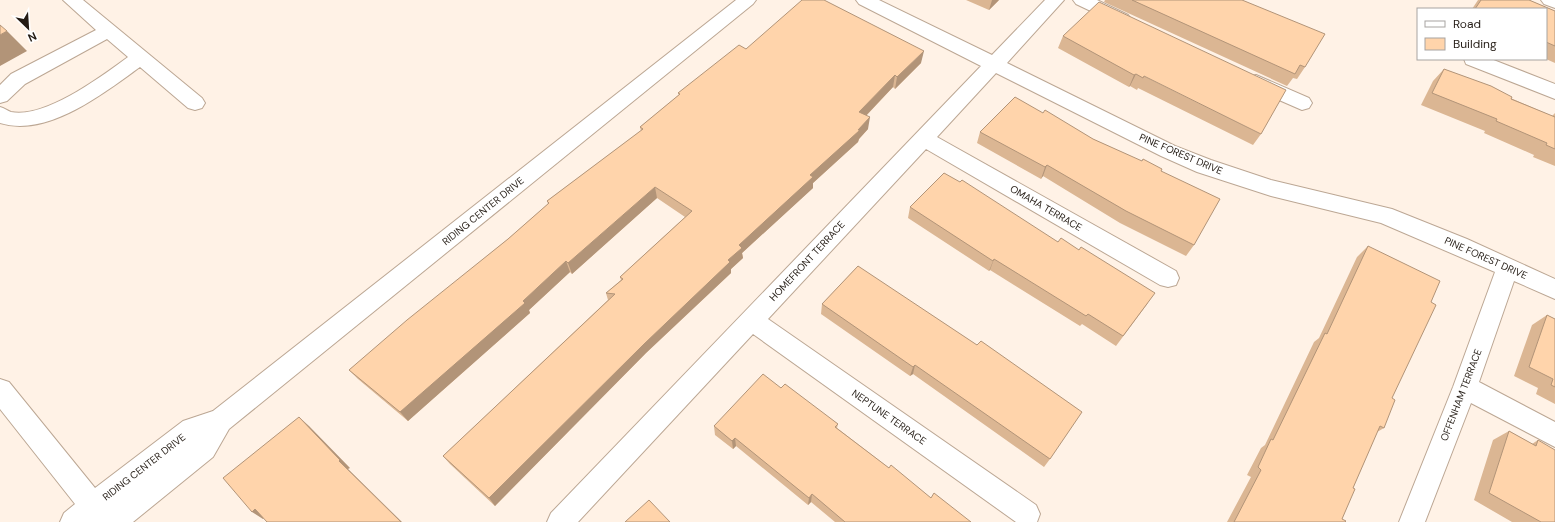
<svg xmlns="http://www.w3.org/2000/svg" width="1555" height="522" font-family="'DM Sans',sans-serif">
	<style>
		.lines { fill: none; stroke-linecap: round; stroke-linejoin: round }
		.minor-casing { stroke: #bca794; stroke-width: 2 }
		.minor { fill: #fff; fill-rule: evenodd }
		.wall { fill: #dbb693 }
		.shaded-wall { fill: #b29478 }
		.building { fill: #ffd4ab; stroke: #b29478 }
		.labels { text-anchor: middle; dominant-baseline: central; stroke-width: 3.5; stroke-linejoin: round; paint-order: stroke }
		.street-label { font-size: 10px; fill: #241c15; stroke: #fff }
	</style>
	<rect width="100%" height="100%" fill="#fff2e6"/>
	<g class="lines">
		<defs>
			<path id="minor" d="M63,0H83L202,98L205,103L202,108L195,110L188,108L140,67C104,93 47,138 0,123V107C4,108 8,111 11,112C45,119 102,76 128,57L107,39L25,84L7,101L0,103V85L11,74L96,30Z
				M736,0H756L753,4L229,429L213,457L133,522H60L64,513L75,504L0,409V379L9,382L95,488L183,421L213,411Z
				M856,0H879L992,55L1045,0H1064L1007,63L1175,146L1211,160L1271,180L1392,209L1467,239L1555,279V299L1514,281L1479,382L1555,422V447L1471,403L1425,522H1399L1453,387L1495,272L1381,223L1271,196L1197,172L1161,156L996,73L937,137L1176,271L1179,278L1176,285L1168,287L1160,285L926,149L768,319L1036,505L1040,514L1037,522H1016L753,334L578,522H547L551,513L981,66L859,4Z
				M1073,0H1097L1128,15L1131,19L1128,23L1122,25L1116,23L1076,4Z
				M1541,0H1555V8L1544,4Z
				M1464,59H1491L1555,84V99L1466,64Z
				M1256,75L1309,98L1312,103L1309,108L1302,110L1249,87L1247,82L1249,77Z"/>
		</defs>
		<!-- minor casing -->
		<use href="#minor" class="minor-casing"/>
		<!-- minor -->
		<use href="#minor" class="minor"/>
	</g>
	<!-- wall -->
	<path class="wall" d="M966,0H999L989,10Z
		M1105,0H1242L1305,67L1297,79L1293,78L1287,86L1104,2Z
		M1478,0H1529L1555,11V63L1546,59V9H1472Z
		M1063,36L1261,134L1253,145L1138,88L1137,90L1130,86L1129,87L1058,48Z
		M746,49L921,63L895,89L893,87L866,116L868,129L859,139L858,142L813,183V188L742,253L743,258L731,269V273L646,353L495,506L450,464L443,456L608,300L606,293L621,280L620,277L685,217L657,198L572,274L570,272L529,310L530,313L408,421L358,379L349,370L508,239L548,204L547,201L641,131L640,127L679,95L678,93Z
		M1444,69L1552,116L1555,113V166L1533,157L1534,155L1484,133L1485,131L1421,105L1433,81Z
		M1043,113L1093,139L1161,171L1194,245L1186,256L1120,223L1043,176L1041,179L977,143L980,132Z
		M910,207L1058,242L1148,303L1116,346L1082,324L1080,326L990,270L989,271L908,218Z
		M1368,246L1392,398L1384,428L1377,432L1353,488L1342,519L1345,522H1227L1251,477L1247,475L1261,448L1265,445L1314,342L1319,338L1357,257Z
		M858,266L1050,459L1044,467L913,374L910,376L821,314L822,304Z
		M1547,315L1555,319V404L1536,394L1538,388L1514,376L1532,325Z
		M781,388L838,424L837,428L889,468L931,498L971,522H835L811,502L808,505L736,446L733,449L715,435L714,426Z
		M1509,431L1532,444L1538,440L1555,522H1512L1474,500L1493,440Z"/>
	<!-- shaded-wall -->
	<path class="shaded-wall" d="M992,0H999L989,10Z
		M7,31L27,51L0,66V35Z
		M924,51L921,63L895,89L897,77Z
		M1136,74L1130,86L1129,87L1134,75Z
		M895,75L893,87L858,124L859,112Z
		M870,117L868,129L859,139L858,142L813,183V188L742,253L743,258L731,269V273L646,353L495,506L489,498L644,344L728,260L739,245L810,175Z
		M1047,165L1043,176L1041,179L1045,167Z
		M655,187L657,198L572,274L568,263Z
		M994,259L990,270L989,271L993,261Z
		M566,261L570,272L529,310L530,313L408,421L400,412L523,301Z
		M915,365L913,374L910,376L913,367Z
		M299,417L309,426L350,468L348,469L402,522H401L339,461Z
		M735,438L736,446L733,449L732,441Z
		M812,494L811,502L808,505L809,498Z
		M255,509L266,516L263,519L252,512Z"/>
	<!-- building -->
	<path class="building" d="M802,0H824L924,51L897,77L895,75L859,112L870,117L858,130H860L810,175L813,177L739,245L742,248L728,260L730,262L644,344L489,498L443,456L615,294L606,293L623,279L620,277L692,211L655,187L568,263L566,261L523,301L525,303L400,412L349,370L407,320L508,239L549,203L547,201L643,129L640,127L680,94L678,93L739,45L746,49Z
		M1132,0H1242L1325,34L1305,67L1300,65L1295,74Z
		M1481,0H1529L1555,11V46L1546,42V9H1475Z
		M1099,2L1286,90L1261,134L1144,76L1143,78L1136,74L1134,75L1063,36Z
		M0,25L7,31L0,35Z
		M1444,69L1491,86L1512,97L1511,99L1555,117V149L1546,145L1547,143L1496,121L1497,119L1432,93Z
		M1015,97L1043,113L1045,110L1093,139L1142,161L1143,159L1162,169L1161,171L1220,199L1194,245L1126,211L1047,165L1045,167L980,132Z
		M944,173L960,182L962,180L1058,242L1061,238L1079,250L1081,247L1155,293L1123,336L1088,314L1086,316L994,259L993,261L910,207Z
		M1368,246L1440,281L1431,302L1436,305L1392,398L1395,400L1384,428L1380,426L1353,488L1355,489L1342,519L1346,521L1345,522H1234L1261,470L1258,467L1271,439L1273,440L1325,333L1327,334Z
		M858,266L977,345L981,341L1082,412L1050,459L915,365L913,367L822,304Z
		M1547,315L1555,319V387L1551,385L1553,379L1529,367Z
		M763,374L781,388L785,384L838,424L835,427L889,468L891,465L931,498L934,493L971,522H845L812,494L809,498L735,438L732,441L714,426Z
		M299,417L340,460L339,461L401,522H267L255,509L252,512L223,478Z
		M1509,431L1536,446L1538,440L1555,450V522H1541L1489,493Z
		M649,500L670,522H625Z"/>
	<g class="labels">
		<!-- street labels -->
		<g class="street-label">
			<text transform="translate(1181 154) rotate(23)">PINE FOREST DRIVE</text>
			<text transform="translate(1046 208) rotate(30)">OMAHA TERRACE</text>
			<text transform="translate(483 211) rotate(-39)">RIDING CENTER DRIVE</text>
			<text transform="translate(1486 258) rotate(24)">PINE FOREST DRIVE</text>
			<text transform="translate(807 261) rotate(-47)">HOMEFRONT TERRACE</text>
			<text transform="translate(1461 395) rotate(-69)">OFFENHAM TERRACE</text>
			<text transform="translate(889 417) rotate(35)">NEPTUNE TERRACE</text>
			<text transform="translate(144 467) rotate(-38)">RIDING CENTER DRIVE</text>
		</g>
	</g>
	<!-- legend -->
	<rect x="1417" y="8" width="130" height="52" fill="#ffffff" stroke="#a7a4a1"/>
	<rect x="1425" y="21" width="20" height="6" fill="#ffffff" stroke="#a7a4a1"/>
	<text x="1453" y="28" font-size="12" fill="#241c15">Road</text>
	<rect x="1425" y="38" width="20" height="12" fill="#ffd4ab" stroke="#a7a4a1"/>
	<text x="1453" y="48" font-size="12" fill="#241c15">Building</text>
	<!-- north arrow -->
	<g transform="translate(28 28) rotate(155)" stroke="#ffffff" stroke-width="3" paint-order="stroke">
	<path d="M0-3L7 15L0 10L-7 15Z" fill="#241c15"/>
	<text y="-6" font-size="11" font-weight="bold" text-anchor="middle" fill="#241c15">N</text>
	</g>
</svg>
